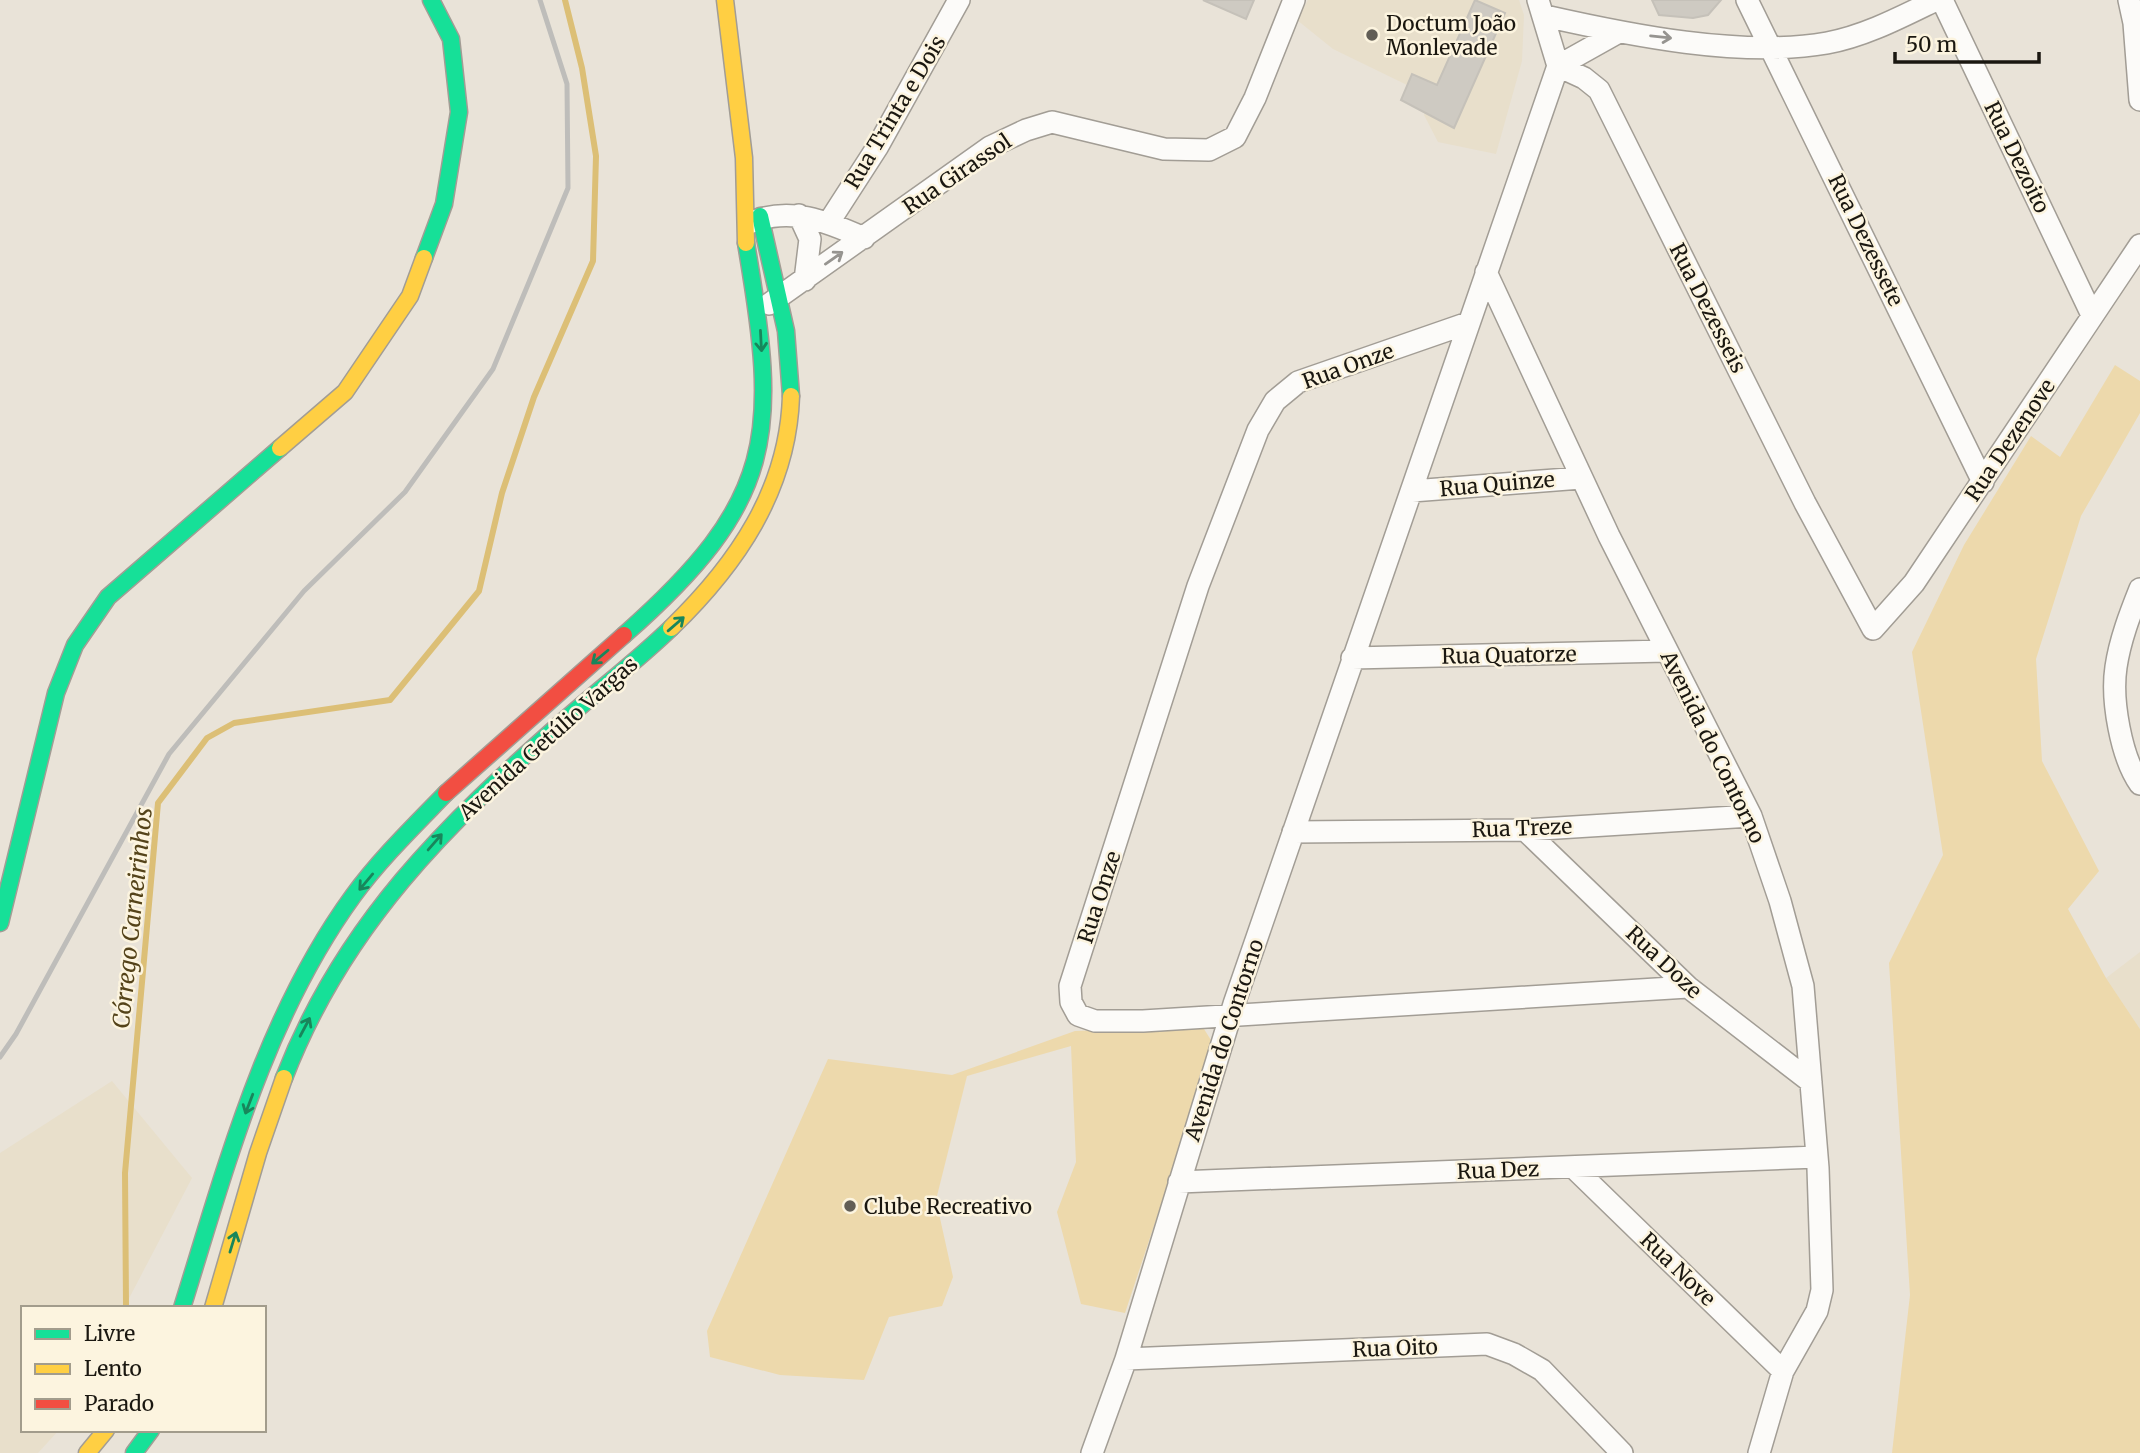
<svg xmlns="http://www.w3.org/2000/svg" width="2140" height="1453" font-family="Merriweather,serif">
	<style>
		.built { fill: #e8dfcb }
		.green { fill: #edd9ac }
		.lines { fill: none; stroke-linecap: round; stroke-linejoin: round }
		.stream { stroke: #dcbf76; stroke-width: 6 }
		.building { fill: #cecac2; stroke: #c5c1b9; stroke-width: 2 }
		.street-casing { stroke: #a29d95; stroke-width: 24 }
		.fast-casing { stroke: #a29d95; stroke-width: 19 }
		.slow-casing { stroke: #a29d95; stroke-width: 19 }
		.jam-casing { stroke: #a29d95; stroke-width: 19 }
		.street { stroke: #fcfbf9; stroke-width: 21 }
		.fast { stroke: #16e098; stroke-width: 16 }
		.slow { stroke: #ffcf43; stroke-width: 16 }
		.jam { stroke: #f24e42; stroke-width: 16 }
		.rail { stroke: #bebdba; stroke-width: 5 }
		.oneway { stroke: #969490 }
		.oneway2 { stroke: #18865b }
		.poi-dot { fill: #625e56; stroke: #fcf4df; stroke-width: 2.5 }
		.labels { text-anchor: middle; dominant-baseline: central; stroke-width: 5; stroke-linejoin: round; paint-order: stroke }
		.poi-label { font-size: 21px; fill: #1a1710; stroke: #fcf4df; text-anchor: start }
		.street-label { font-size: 21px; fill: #1a1710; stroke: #fcf4df }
		.water-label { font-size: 23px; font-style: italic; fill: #54431a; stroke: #fcf4df }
	</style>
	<rect width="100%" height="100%" fill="#e9e3d8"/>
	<!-- built -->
	<path class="built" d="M1308,0H1519L1524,15L1522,61L1496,154L1438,142L1424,115L1426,110L1401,100L1407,85L1333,49L1297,20Z
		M2140,952V1029L2106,978Z
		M112,1081L192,1178L124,1308H23V1430H59L38,1453H0V1153Z"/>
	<!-- green -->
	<path class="green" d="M2115,365L2140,381V413L2081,516L2036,659L2042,761L2099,871L2068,909L2106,978L2140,1029V1453H1892L1910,1295L1889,963L1943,855L1912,652L1964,545L2031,436L2060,457Z
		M1189,1027L1204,1029L1214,1045L1125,1313L1081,1304L1057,1212L1076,1162L1071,1046L967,1076L936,1200L953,1277L942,1306L889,1317L864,1380L780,1375L710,1357L707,1331L828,1059L952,1075L1075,1031Z"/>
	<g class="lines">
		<!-- stream -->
		<path class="stream" d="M126,1305L125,1173L158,803L207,738L234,723L390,700L479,591L502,493L534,397L593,261L596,156L582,68L565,0"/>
	</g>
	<!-- building -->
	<path class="building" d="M1203,0H1254L1246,19Z
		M1475,0L1505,13L1454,128L1401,100L1412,74L1437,85Z
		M1652,0H1721L1708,15L1693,18L1659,15Z"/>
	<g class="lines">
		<defs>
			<path id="street" d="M1538,0L1558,66
				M1747,0L1983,482
				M1942,0L2092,315
				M2129,0L2134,23L2140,100
				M1545,16C1629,35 1742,58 1827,43C1865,36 1901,17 1936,0
				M1558,66L1584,78L1599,90L1805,503L1873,629L1914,583L2140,245
				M1558,66L1617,33
				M799,215L810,239L805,280
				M829,222L878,146L959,0
				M749,223C790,206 826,221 864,238
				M1486,272L1609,536L1751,816L1780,901L1803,986L1818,1168L1822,1290L1817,1311L1783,1371L1759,1453
				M769,304L990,147L1026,130L1052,122L1164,149L1209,150L1235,137L1255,98L1294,0
				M1468,323L1298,382L1275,401L1258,430L1198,586L1070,986L1071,1002L1078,1015L1095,1021H1143L1688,987
				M1412,491L1581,478
				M2140,589C2130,614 2120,640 2116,667C2111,700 2121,757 2140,784
				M1352,658L1666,651
				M1525,830L1688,987L1811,1082
				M1293,832L1525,830L1751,816
				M1573,1167L1783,1371
				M1179,1182L1817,1157
				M1126,1359L1487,1344L1514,1354L1542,1370L1622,1453
				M1092,1453L1126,1359L1234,1004L1558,66"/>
			<path id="fast" d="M760,216L786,331L791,396
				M424,258L444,204L459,112L451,39L431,0
				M624,635C777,500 779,436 746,243
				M0,923L56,693L75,645L108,597L280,448
				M284,1078C343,925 446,824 567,718C601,688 638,660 671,628
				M182,1308C226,1167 265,1017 353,896C380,859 414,826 446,793
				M134,1453L151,1430"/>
			<path id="slow" d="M725,0L744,158L746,243
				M280,448L345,392L410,296L424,258
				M671,628C737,564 788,490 791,396
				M213,1308L258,1153L284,1078
				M87,1453L106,1430"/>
			<path id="jam" d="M446,793L624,635"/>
		</defs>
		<!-- street casing -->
		<use href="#street" class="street-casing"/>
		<!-- fast casing -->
		<use href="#fast" class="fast-casing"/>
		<!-- slow casing -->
		<use href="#slow" class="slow-casing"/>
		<!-- jam casing -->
		<use href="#jam" class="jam-casing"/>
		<!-- street -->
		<use href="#street" class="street"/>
		<!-- fast -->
		<use href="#fast" class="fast"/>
		<!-- slow -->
		<use href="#slow" class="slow"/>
		<!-- jam -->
		<use href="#jam" class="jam"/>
		<!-- rail -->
		<path class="rail" d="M0,1057L16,1034L169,754L304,591L405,492L493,369L568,188L567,84L540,0"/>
	</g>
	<!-- one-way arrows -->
	<defs><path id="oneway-shaft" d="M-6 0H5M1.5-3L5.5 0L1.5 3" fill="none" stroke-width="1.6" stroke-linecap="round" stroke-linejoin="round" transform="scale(1.75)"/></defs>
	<g class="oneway">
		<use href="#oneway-shaft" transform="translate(1661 37) rotate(6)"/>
		<use href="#oneway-shaft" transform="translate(834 258) rotate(-35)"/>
	</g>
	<g class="oneway2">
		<use href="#oneway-shaft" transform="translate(761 341) rotate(87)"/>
		<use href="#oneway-shaft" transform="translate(676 624) rotate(-41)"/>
		<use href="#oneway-shaft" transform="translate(600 657) rotate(140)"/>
		<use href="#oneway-shaft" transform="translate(435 842) rotate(-49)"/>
		<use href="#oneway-shaft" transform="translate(366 882) rotate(130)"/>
		<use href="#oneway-shaft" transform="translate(305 1027) rotate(-62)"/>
		<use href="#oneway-shaft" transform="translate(249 1104) rotate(111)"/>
		<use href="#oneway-shaft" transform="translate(233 1242) rotate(-73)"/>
	</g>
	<!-- markers -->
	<g class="poi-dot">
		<circle cx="1372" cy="35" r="7"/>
		<circle cx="850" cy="1206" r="7"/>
	</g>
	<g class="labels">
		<!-- poi labels -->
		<g class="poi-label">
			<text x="1386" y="23">Doctum João<tspan x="1386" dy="24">Monlevade</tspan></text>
			<text x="864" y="1206">Clube Recreativo</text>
		</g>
		<!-- street labels -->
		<g class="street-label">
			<text transform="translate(895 112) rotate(-59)">Rua Trinta e Dois</text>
			<text transform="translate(2017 157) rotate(64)">Rua Dezoito</text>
			<text transform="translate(957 174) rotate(-34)">Rua Girassol</text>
			<text transform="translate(1866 240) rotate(64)">Rua Dezessete</text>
			<text transform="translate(1708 308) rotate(63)">Rua Dezesseis</text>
			<text transform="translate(1348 366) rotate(-20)">Rua Onze</text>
			<text transform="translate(2010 440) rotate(-56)">Rua Dezenove</text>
			<text transform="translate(1497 484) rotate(-5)">Rua Quinze</text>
			<text transform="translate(1509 655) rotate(-1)">Rua Quatorze</text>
			<text transform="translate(548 738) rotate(-42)">Avenida Getúlio Vargas</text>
			<text transform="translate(1713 747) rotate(64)">Avenida do Contorno</text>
			<text transform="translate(1522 828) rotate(-2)">Rua Treze</text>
			<text transform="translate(1099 897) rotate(-72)">Rua Onze</text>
			<text transform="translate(1664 962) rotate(43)">Rua Doze</text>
			<text transform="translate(1224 1040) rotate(-72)">Avenida do Contorno</text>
			<text transform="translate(1498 1170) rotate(-2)">Rua Dez</text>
			<text transform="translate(1678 1269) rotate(44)">Rua Nove</text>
			<text transform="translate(1395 1348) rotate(-2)">Rua Oito</text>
		</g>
		<!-- water labels -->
		<g class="water-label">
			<text transform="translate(132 918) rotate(-84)">Córrego Carneirinhos</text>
		</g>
	</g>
	<!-- legend -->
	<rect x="21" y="1306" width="245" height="126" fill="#fcf4df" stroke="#a29c8c" stroke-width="2"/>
	<rect x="35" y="1329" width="35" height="10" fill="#16e098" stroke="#a29c8c" stroke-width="2"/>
	<text x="84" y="1341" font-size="21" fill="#1a1710">Livre</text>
	<rect x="35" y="1364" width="35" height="10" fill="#ffcf43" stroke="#a29c8c" stroke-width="2"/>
	<text x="84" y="1376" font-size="21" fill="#1a1710">Lento</text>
	<rect x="35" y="1399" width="35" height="10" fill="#f24e42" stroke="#a29c8c" stroke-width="2"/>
	<text x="84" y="1411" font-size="21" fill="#1a1710">Parado</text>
	<!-- scale -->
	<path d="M1895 52v10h144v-10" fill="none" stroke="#1a1710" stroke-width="3.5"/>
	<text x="1906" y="52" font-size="21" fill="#1a1710" stroke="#fcf4df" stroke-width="5" paint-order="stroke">50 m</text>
</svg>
